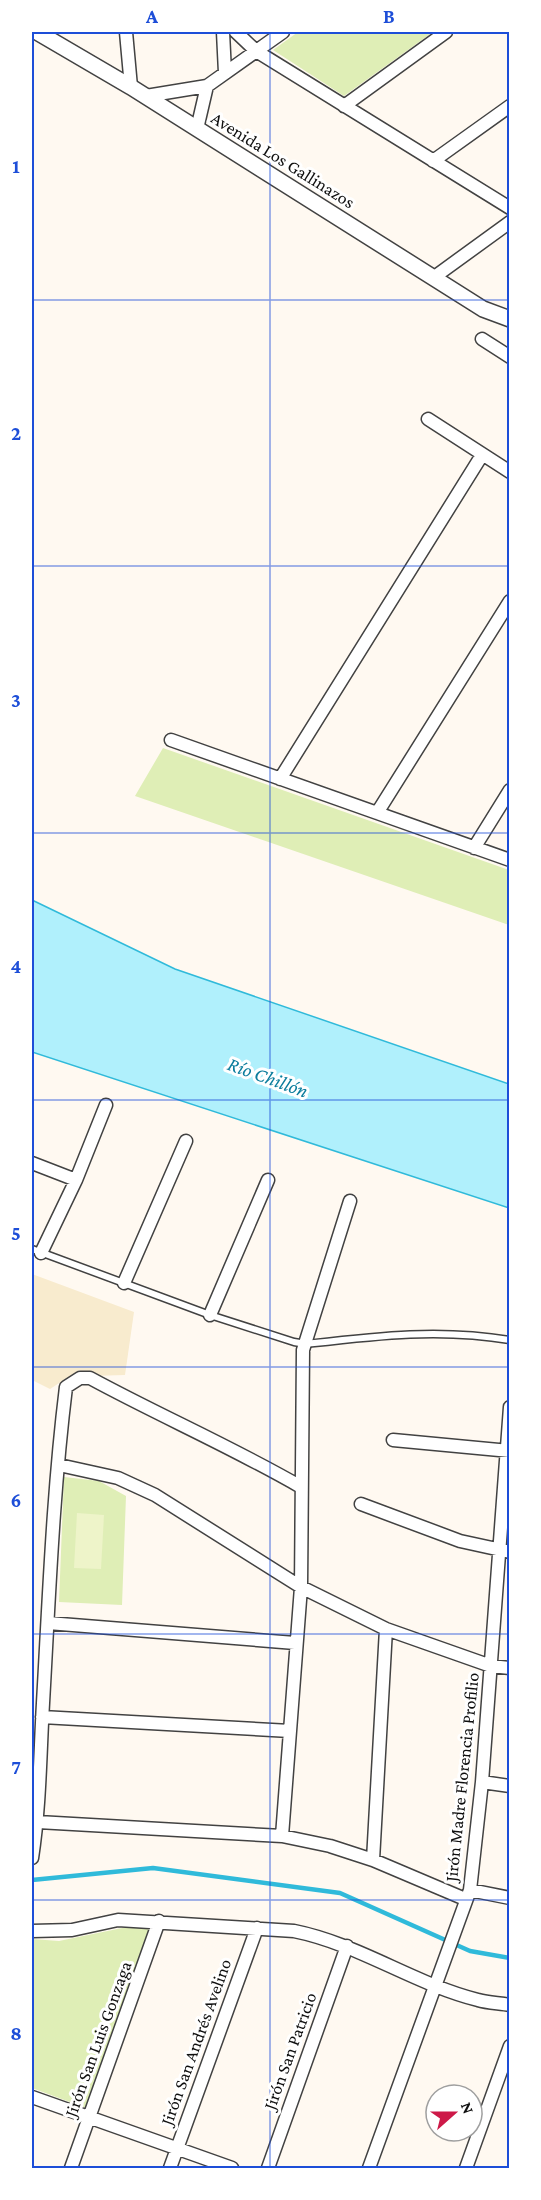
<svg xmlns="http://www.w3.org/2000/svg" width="541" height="2200" font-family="'Crimson Pro',serif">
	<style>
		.farmland { fill: #f8ebce }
		.green { fill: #dfeeb6 }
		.pitch { fill: #eef4c9 }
		.water { fill: #b0f0fc; stroke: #30bada; stroke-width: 1.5 }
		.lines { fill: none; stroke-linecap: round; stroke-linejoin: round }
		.stream { stroke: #30bada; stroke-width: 4.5 }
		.service-casing { stroke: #424242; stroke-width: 9 }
		.minor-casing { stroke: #424242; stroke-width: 15 }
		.tertiary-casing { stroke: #424242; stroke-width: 18 }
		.service { stroke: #fff; stroke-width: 6 }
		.minor { stroke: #fff; stroke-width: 12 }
		.tertiary { stroke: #fff; stroke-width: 15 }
		.grid { fill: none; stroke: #1d4ed8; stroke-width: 1.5; stroke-opacity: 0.55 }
		.labels { text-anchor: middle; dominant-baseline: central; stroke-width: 6; stroke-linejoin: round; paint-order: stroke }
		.street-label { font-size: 18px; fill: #0f0f0f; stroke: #fff }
		.water-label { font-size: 20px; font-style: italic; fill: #0c7d9d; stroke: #fff }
		.neatline { fill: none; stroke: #1d4ed8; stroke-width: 2 }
		.grid-label { font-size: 20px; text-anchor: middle; font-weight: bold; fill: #1d4ed8 }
	</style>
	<rect width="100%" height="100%" fill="#fff9f1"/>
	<!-- farmland -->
	<path class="farmland" d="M32,1274L134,1312L125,1375L91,1376L79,1370L50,1389L32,1380Z"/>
	<!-- green -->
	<path class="green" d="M298,32H433L344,96L273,50Z
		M163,748L509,870V925L135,796Z
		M64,1477L99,1481L126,1496L122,1605L59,1602Z
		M127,1927L149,1929L86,2108L32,2088V1939L59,1941Z"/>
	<!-- pitch -->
	<path class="pitch" d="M77,1513L104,1515L101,1569L74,1568Z"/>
	<!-- water -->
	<path class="water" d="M32,900L175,969L509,1084V1208L32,1052Z"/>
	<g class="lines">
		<!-- stream -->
		<path class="stream" d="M32,1880L153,1868L340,1893L470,1951L510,1958"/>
		<defs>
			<path id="service" d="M32,1249L210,1315L294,1342L306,1344C375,1336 439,1328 510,1340"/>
			<path id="minor" d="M126,32L131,87
				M223,32L225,73
				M236,32L256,51L510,208
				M146,96L207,86L283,32
				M344,106L446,32
				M197,129L207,86
				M433,161L510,106
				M433,278L510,222
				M482,339L510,357
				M428,419L510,472
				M171,740L510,860
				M280,779L482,455
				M377,813L510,601
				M474,848L510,790
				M32,1163L76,1180
				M41,1253L76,1180L106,1105
				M124,1283L186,1141
				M210,1315L268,1180
				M393,1440L510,1451
				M59,1465L118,1478L155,1495L301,1587L386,1629L491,1666L510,1668
				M361,1504L460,1541L510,1552
				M48,1623L295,1643
				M42,1717L290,1731
				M482,1782L510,1786
				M38,1822L282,1836L330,1846L373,1860L465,1899
				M282,1836L301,1587L303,1350L350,1201
				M32,1858C40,1806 40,1755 43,1703C49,1598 53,1492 66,1387L80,1378H90C160,1416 232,1447 301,1487
				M373,1860L386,1629
				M470,1890L510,1898
				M32,1931L72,1930L118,1920L294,1931C359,1944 414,1984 478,2000C488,2003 499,2003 510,2005
				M32,2097L232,2168
				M71,2168L159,1921
				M170,2168L257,1928
				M268,2168L347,1946
				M369,2168L470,1890L482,1782L510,1407
				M466,2168L510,2046"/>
			<path id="tertiary" d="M37,32L131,87L483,309L510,319"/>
		</defs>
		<!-- service casing -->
		<use href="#service" class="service-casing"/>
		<!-- minor casing -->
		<use href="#minor" class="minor-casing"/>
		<!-- tertiary casing -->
		<use href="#tertiary" class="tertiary-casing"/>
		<!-- service -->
		<use href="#service" class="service"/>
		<!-- minor -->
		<use href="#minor" class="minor"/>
		<!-- tertiary -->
		<use href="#tertiary" class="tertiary"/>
	</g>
	<!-- grid -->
	<path class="grid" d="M270,32V2168M32,300H510M32,566H510M32,833H510M32,1100H510M32,1367H510M32,1634H510M32,1900H510"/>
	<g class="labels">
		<!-- street labels -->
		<g class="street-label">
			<text transform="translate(283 160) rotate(32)">Avenida Los Gallinazos</text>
			<text transform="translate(462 1777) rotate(-84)">Jirón Madre Florencia Profilio</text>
			<text transform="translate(98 2039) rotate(-70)">Jirón San Luis Gonzaga</text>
			<text transform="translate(196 2042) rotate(-70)">Jirón San Andrés Avelino</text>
			<text transform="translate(290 2051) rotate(-70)">Jirón San Patricio</text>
		</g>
		<!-- water labels -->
		<g class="water-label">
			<text transform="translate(268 1077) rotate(20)">Río Chillón</text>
		</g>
	</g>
	<!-- border -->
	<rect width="541" height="2200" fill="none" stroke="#ffffff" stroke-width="66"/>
	<!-- north arrow -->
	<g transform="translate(454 2113) rotate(69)"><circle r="28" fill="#ffffff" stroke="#9f9f9f" stroke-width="1.5"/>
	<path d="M0-4.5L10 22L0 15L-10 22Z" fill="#cd1948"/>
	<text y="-9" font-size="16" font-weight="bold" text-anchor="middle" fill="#0f0f0f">N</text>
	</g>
	<rect x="33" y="33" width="475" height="2134" class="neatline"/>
	<g class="grid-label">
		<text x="152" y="23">A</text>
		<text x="389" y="23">B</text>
		<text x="16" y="173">1</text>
		<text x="16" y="440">2</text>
		<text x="16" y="707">3</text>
		<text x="16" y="973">4</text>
		<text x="16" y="1240">5</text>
		<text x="16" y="1507">6</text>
		<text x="16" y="1774">7</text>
		<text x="16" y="2040">8</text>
	</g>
</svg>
